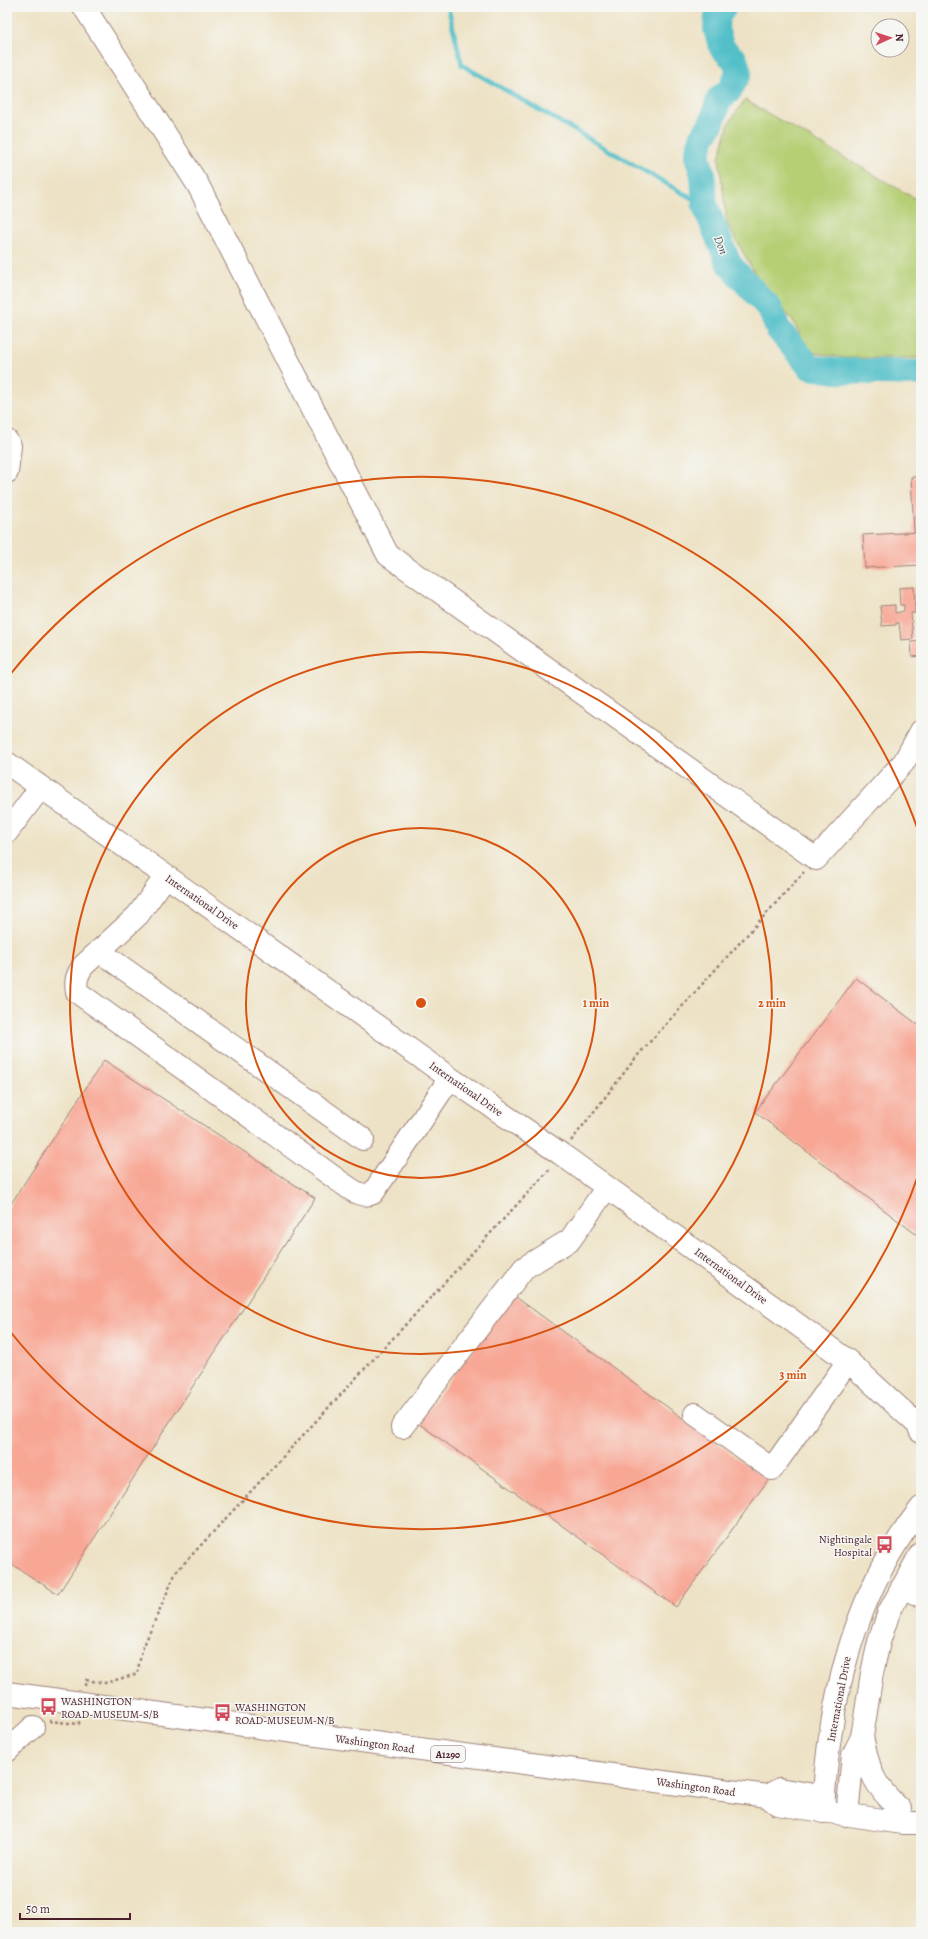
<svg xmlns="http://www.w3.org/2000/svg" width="928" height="1939" font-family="Alegreya,serif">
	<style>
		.green { fill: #b6cf74; stroke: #807750 }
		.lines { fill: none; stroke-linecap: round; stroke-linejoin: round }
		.stream { stroke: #52c0c9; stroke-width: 4.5 }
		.river { stroke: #52c0c9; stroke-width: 26 }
		.building { fill: #f8a795 }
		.minor-casing { stroke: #9c8078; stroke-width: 24 }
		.major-casing { stroke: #9c8078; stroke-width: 24 }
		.path { stroke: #9c8078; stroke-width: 2.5; stroke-dasharray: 3 3; stroke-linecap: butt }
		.minor { stroke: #fff; stroke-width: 22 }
		.major { stroke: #fff; stroke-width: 22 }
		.ring { fill: none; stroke: #d8530f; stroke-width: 2 }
		.labels { text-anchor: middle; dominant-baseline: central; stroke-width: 3; stroke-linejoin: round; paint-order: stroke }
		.shield { fill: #f6f6f2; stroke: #7e6067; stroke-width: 1 }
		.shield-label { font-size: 10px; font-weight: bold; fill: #4a1f2b }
		.street-label { font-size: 11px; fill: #4a1f2b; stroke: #f6f6f2 }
		.poi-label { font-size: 11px; fill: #4a1f2b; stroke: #f6f6f2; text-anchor: start }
		.water-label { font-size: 12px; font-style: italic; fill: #4d5762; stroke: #f6f6f2 }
		.centre { fill: #d8530f; stroke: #f6f6f2; stroke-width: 2 }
		.ring-label { font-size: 12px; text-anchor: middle; font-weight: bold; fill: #d8530f; stroke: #f6f6f2; stroke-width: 3; stroke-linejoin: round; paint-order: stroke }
	</style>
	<rect width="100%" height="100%" fill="#f6f6f2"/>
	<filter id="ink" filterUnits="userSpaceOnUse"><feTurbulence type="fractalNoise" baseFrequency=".025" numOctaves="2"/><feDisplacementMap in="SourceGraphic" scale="8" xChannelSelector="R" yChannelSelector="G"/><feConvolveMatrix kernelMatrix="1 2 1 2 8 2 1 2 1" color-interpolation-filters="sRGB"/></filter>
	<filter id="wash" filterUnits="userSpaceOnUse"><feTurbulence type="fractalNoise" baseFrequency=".012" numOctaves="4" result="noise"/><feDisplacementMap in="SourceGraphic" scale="16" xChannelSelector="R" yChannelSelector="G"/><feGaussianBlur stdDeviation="0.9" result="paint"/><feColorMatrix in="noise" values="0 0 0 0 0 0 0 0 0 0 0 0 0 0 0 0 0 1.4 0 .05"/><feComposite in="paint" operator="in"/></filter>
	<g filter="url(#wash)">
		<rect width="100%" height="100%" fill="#ede2c5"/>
		<!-- green -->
		<path class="green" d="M745,100L921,202V358H844L810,352L792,320L761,284L727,224L719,158L729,123Z"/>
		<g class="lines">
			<!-- stream -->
			<path class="stream" d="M448,7L462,65L705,206"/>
			<!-- river -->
			<path class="river" d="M724,7L717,17L716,29L722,48L735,60L739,73L729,91L719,99L712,122L702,138L697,155L703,175L705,206L729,264L770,309L778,329L810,367L836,371L921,373"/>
		</g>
		<g id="blocks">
			<!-- building -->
			<path class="building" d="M911,477H921V531H914Z
				M921,532V565L865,568L863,535Z
				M914,587L915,613H911L913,639L901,640L899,623H896V625L882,626L880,606L895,605V613L904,611V605H900L899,588Z
				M919,635H921V656L912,657L911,642L919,641Z
				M856,978L921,1027V1238L755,1112Z
				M104,1060L315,1198L58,1594L7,1561V1210Z
				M513,1295L768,1480L676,1607L418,1423Z"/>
		</g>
	</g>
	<g filter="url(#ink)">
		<use href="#blocks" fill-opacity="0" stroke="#9c8078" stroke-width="1"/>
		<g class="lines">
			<defs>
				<path id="minor" d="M84,7L198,185L388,555L816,859L904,762L921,731
					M7,441L10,446L7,472
					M7,763L450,1078L561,1154L848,1361L918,1425L921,1432
					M7,832L41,787
					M166,876L138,915L83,966C77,975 75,981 77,992L339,1181C350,1188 360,1199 373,1193L450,1078
					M99,951L363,1139
					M695,1414L772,1469L848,1361
					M402,1427L524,1268L570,1240L607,1187
					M902,1587L921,1596
					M862,1737C870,1772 872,1784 900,1809
					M7,1751L33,1727
					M823,1812C828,1704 853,1594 921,1508
					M847,1815L853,1755L862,1737L872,1673L879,1642L889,1612L921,1553"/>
				<path id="major" d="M7,1693L767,1796L777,1804L902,1823H921
					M767,1796L780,1789L820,1796"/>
			</defs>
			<!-- minor casing -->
			<use href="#minor" class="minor-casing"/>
			<!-- major casing -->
			<use href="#major" class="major-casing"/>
			<!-- path -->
			<path class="path" d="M571,1141L638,1055L804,872
				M85,1686L86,1680L105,1683L137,1674L142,1650L176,1572L550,1169
				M49,1721L79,1724V1721"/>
			<!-- minor -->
			<use href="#minor" class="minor"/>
			<!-- major -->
			<use href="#major" class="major"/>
		</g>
	</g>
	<!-- distance rings -->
	<g class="ring">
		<circle cx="421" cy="1003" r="175"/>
		<circle cx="421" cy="1003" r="351"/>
		<path d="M920 1170A526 526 0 0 1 9 1330M9 676A526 526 0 0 1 920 836"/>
	</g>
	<!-- icons -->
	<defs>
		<symbol id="bus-bare" viewBox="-9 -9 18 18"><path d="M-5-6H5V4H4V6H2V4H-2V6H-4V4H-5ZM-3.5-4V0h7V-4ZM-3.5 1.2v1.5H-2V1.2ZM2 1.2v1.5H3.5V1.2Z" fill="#d1495b" stroke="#f6f6f2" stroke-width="2.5" paint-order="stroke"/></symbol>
	</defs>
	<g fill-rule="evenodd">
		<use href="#bus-bare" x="872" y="1532" width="25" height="25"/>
		<use href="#bus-bare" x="36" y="1694" width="25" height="25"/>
		<use href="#bus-bare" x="210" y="1700" width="25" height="25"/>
	</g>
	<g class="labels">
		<!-- shield labels -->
		<rect class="shield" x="431" y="1746" width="34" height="16" rx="3"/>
		<g class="shield-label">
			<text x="448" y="1754">A1290</text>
		</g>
		<!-- street labels -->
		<g class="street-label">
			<text transform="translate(202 902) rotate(35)">International Drive</text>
			<text transform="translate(466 1089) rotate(35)">International Drive</text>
			<text transform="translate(731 1276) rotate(36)">International Drive</text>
			<text transform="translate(839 1699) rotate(-79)">International Drive</text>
			<text transform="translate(375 1744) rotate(8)">Washington Road</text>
			<text transform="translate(696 1787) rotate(8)">Washington Road</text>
		</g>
		<!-- poi labels -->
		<g class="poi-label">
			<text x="872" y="1539" text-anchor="end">Nightingale<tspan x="872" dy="13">Hospital</tspan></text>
			<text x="61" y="1701">WASHINGTON<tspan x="61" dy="13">ROAD-MUSEUM-S/B</tspan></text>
			<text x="235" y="1707">WASHINGTON<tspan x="235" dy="13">ROAD-MUSEUM-N/B</tspan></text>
		</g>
		<!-- water labels -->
		<g class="water-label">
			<text transform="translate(721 245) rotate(68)">Don</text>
		</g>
	</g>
	<circle cx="421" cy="1003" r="6" class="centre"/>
	<g class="ring-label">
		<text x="596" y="1007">1 min</text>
		<text x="772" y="1007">2 min</text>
		<text x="793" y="1379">3 min</text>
	</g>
	<!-- margin -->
	<rect width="928" height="1939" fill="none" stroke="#f6f6f2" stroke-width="24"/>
	<!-- north arrow -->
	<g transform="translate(890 38) rotate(87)"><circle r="19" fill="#f6f6f2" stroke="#b1a0a2"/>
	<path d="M0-3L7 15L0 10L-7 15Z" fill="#d1495b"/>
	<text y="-6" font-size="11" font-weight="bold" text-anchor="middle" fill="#4a1f2b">N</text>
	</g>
	<!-- scale -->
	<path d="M20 1913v6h110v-6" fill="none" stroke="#4a1f2b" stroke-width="2"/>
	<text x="26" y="1913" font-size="12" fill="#4a1f2b" stroke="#f6f6f2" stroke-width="3" paint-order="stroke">50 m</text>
</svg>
